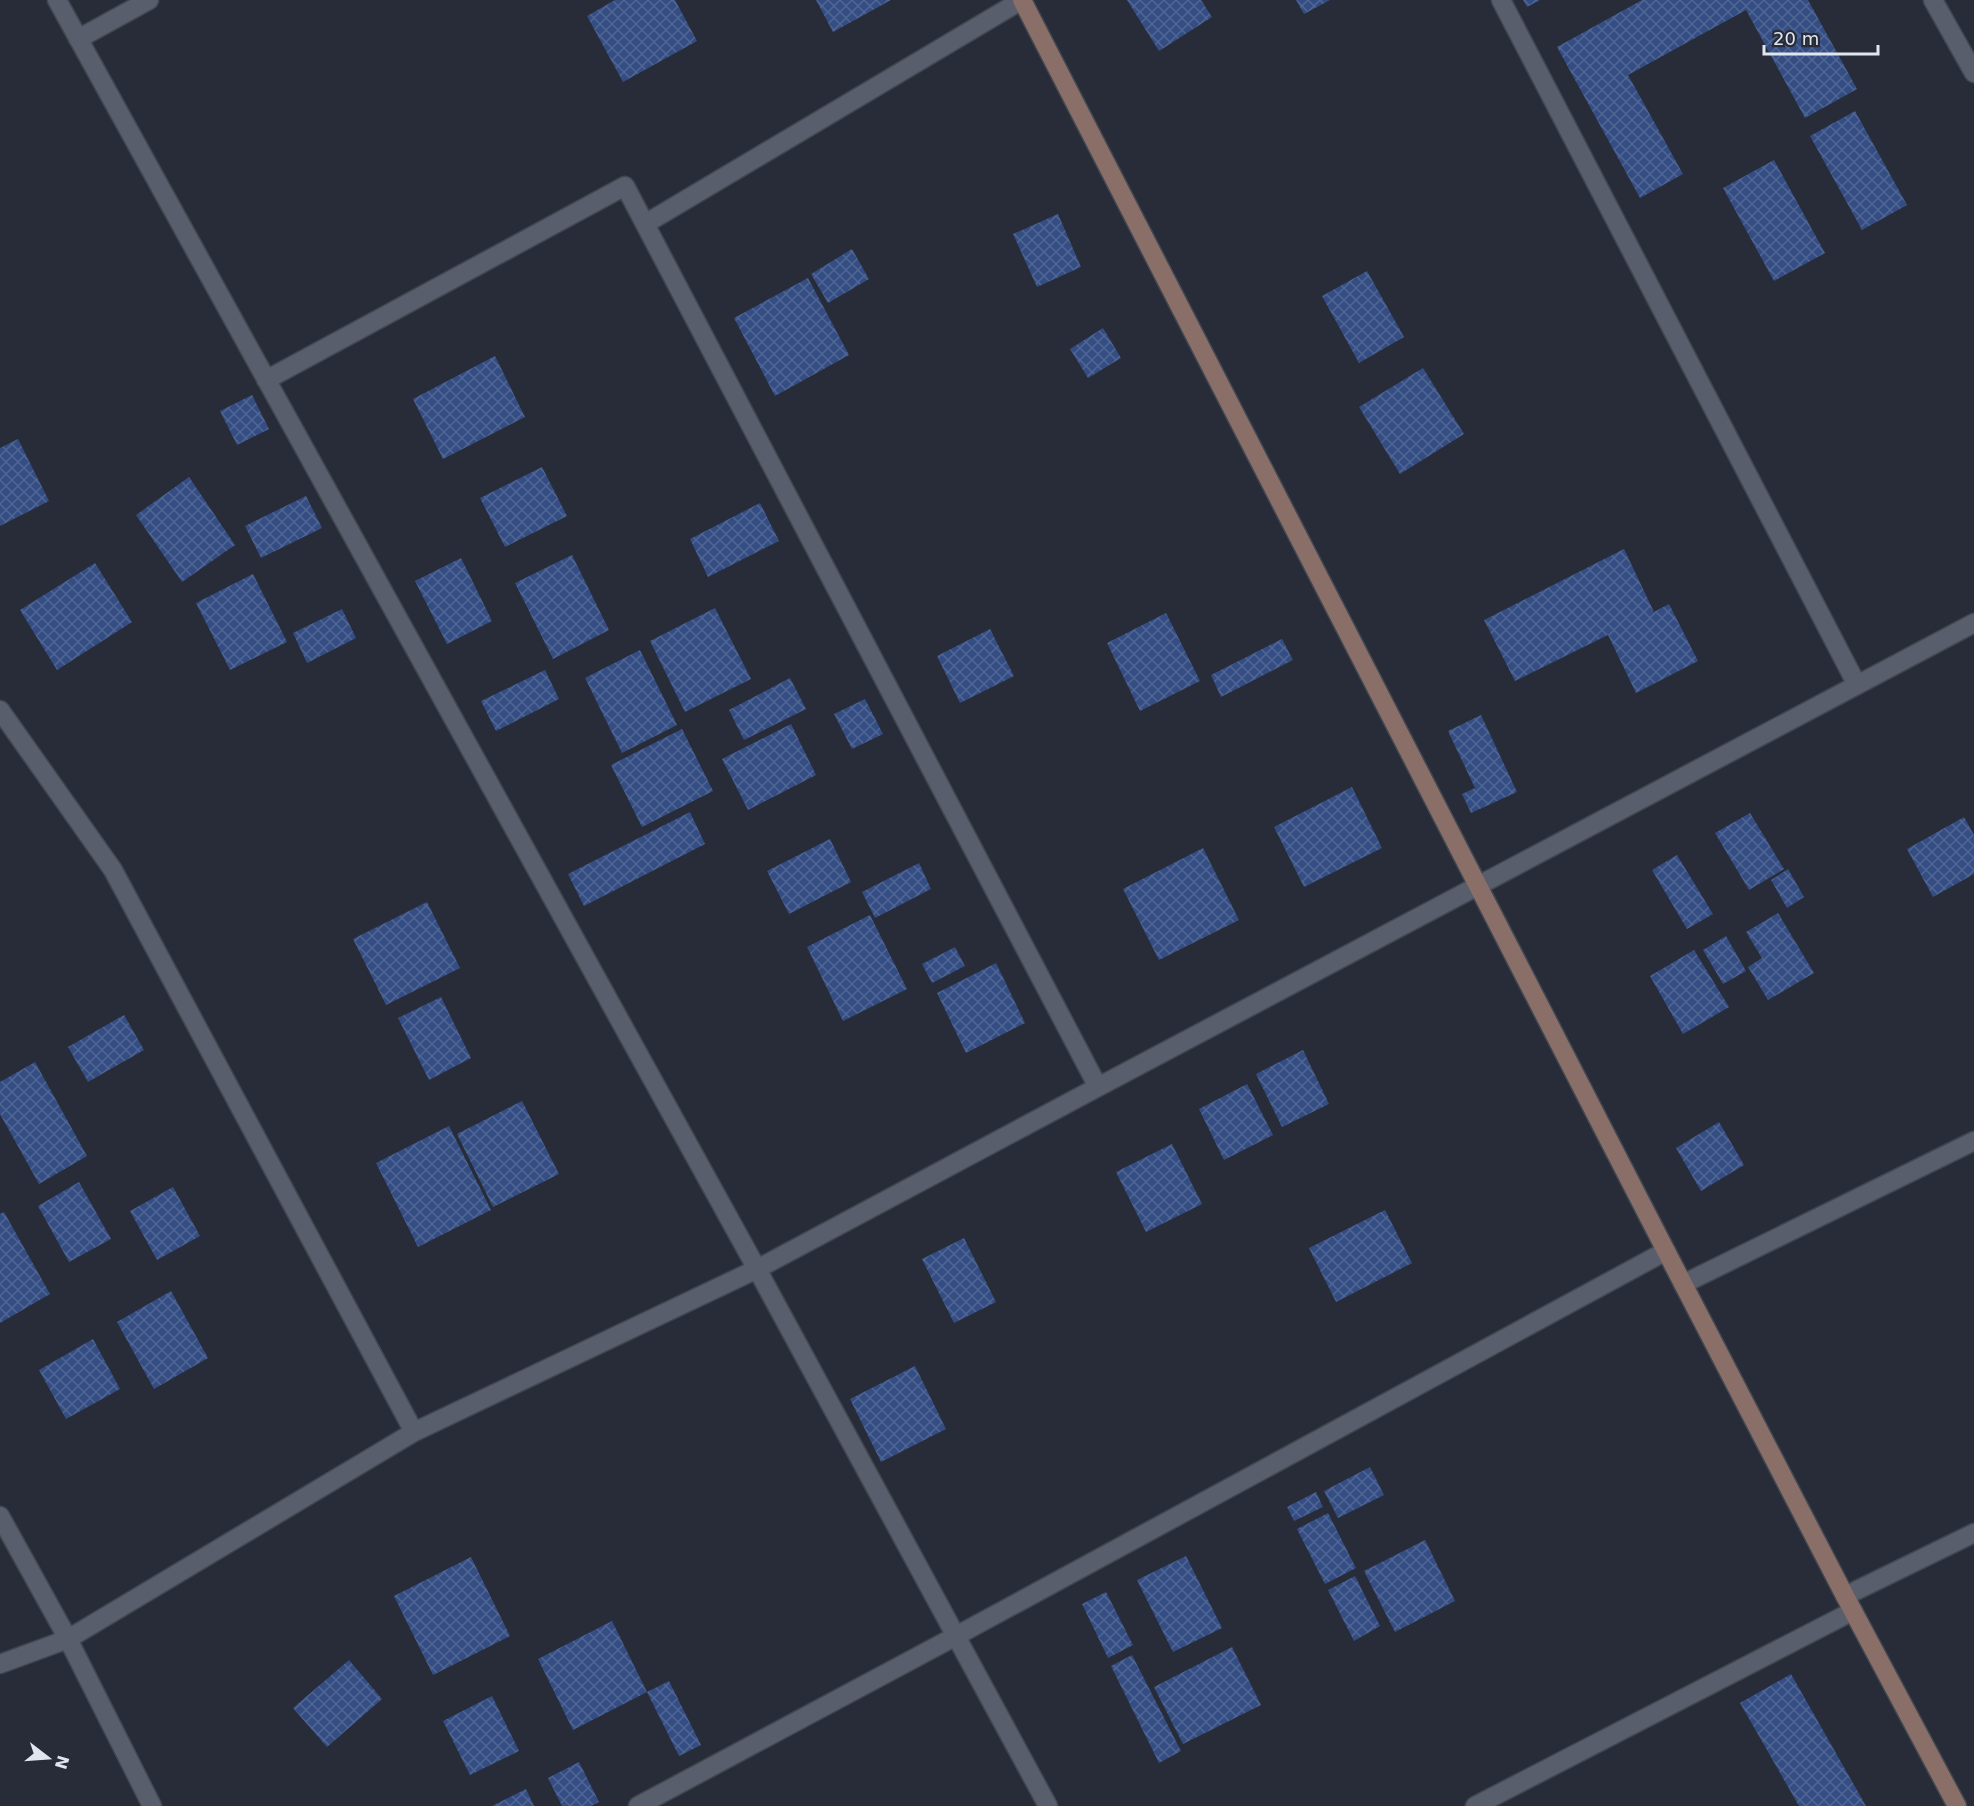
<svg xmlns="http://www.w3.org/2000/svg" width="1974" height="1806" font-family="'DejaVu Sans',sans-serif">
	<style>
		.building { fill: url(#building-cross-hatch) }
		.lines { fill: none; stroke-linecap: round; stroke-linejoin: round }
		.street-casing { stroke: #414750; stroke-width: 21 }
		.secondary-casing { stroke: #414750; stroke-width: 21 }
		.street { stroke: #585e6c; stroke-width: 18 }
		.secondary { stroke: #8a6f68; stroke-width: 18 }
	</style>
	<defs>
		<pattern id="building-cross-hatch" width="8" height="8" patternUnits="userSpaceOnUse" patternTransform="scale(1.5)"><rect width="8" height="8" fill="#344d83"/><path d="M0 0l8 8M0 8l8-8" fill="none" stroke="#516695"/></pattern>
	</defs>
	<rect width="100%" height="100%" fill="#272c38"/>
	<!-- building -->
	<path class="building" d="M615,0H675L697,41L623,82L587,16Z
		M816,0H891L833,32Z
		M1127,0H1201L1212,17L1159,51Z
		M1296,0H1330L1304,14Z
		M1523,0H1540L1527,7Z
		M1642,0H1808L1857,89L1805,118L1746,10L1628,75L1683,174L1640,198L1557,47Z
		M1855,111L1907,205L1862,230L1810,136Z
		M1774,160L1825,253L1774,281L1723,188Z
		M1058,214L1081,267L1037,287L1013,234Z
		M852,249L869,279L828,303L811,274Z
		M1367,271L1404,337L1359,363L1322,296Z
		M808,278L849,355L775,396L734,318Z
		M1103,328L1121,358L1088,378L1070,349Z
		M495,356L525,417L443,459L413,399Z
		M1423,368L1464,434L1400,474L1359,407Z
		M252,395L269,429L237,445L220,411Z
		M18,439L49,501L0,526V448Z
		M542,467L567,516L505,547L480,498Z
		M189,477L235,545L182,582L136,515Z
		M306,496L322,528L261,558L245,526Z
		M760,503L779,541L708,577L690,539Z
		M1624,549L1654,612L1669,604L1698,661L1636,693L1608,635L1515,681L1484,620Z
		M572,555L609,630L553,659L515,583Z
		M461,558L492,621L447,644L415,581Z
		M95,563L132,622L57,670L20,610Z
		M253,574L287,642L230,670L196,603Z
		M715,608L751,679L685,712L650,641Z
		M342,609L356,638L307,663L293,633Z
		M1166,613L1200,681L1140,711L1107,643Z
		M990,629L1014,676L960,703L937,656Z
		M1282,639L1293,660L1221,697L1211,675Z
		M640,650L677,725L622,753L585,678Z
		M545,670L559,699L496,731L481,701Z
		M790,678L806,709L744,740L729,710Z
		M865,699L883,734L852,749L834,714Z
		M1481,715L1517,792L1471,813L1462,794L1475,788L1448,731Z
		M791,724L816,775L748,810L722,759Z
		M682,729L713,791L642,827L611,765Z
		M1352,787L1382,848L1304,887L1274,827Z
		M690,812L705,844L584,906L568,874Z
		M1750,813L1784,869L1749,890L1715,833Z
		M1964,817L1974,835V874L1933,897L1907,849Z
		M830,839L851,882L789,914L767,871Z
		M1203,848L1239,920L1159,960L1123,889Z
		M1677,855L1713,914L1687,929L1652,870Z
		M919,863L931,889L875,918L862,892Z
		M1788,869L1804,897L1787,908L1771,880Z
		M427,902L460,968L386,1005L353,939Z
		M1778,913L1814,973L1768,1000L1748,967L1762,958L1746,932Z
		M870,915L907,989L843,1021L807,947Z
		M1726,936L1746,971L1723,984L1703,950Z
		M955,947L965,966L932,983L922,964Z
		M1694,950L1729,1007L1683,1034L1650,976Z
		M996,963L1025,1023L966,1053L937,993Z
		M441,997L471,1058L429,1080L398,1018Z
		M124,1015L144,1050L88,1082L68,1047Z
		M1303,1050L1329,1104L1282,1127L1256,1074Z
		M35,1062L87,1156L39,1184L0,1114V1082Z
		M1247,1084L1273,1135L1224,1160L1199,1109Z
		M522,1101L559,1174L493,1207L457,1134Z
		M1719,1122L1744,1165L1701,1191L1676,1148Z
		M449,1126L491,1210L418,1247L376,1163Z
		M1172,1144L1202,1204L1146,1232L1116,1172Z
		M79,1182L111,1239L69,1262L38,1206Z
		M173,1187L200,1236L157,1260L130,1211Z
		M1385,1210L1412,1263L1336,1302L1309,1248Z
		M4,1212L50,1294L0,1323V1214Z
		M964,1238L996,1302L954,1323L922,1259Z
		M171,1291L208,1358L154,1389L117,1322Z
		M93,1339L120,1389L66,1419L39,1370Z
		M915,1366L946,1429L881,1462L850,1399Z
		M1370,1467L1384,1495L1338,1518L1324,1491Z
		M1316,1492L1323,1507L1294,1521L1287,1507Z
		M1328,1513L1356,1568L1325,1584L1297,1529Z
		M1425,1540L1455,1601L1395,1632L1364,1571Z
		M1186,1556L1222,1628L1173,1652L1137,1580Z
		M471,1557L510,1636L433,1675L394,1596Z
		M1355,1576L1380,1626L1354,1641L1328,1590Z
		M1106,1592L1133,1645L1108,1658L1082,1604Z
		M612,1621L647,1692L573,1730L538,1659Z
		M1232,1647L1261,1705L1183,1744L1154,1687Z
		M1132,1655L1181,1751L1159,1763L1111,1666Z
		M349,1660L382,1699L327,1747L293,1708Z
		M1791,1674L1866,1806H1799L1740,1703Z
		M669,1681L701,1745L679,1756L647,1692Z
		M492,1696L519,1751L470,1775L443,1721Z
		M579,1762L599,1802L591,1806H562L548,1778Z
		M526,1789L534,1806H492Z"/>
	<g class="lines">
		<defs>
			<path id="street" d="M57,0L757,1269L1048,1806
				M1501,0L1857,685
				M1933,0L1974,73
				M78,39L149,0
				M645,224L1022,0
				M266,380L625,186L1098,1087
				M0,710L113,870L414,1432
				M1683,1284L1974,1141
				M0,1516L68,1639L152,1806
				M1845,1596L1974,1533
				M0,1664L68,1639L414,1432L757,1269L1098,1087L1974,623
				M638,1806L956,1636L1666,1251
				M1475,1806L1853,1611"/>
			<path id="secondary" d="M1022,0L1666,1251L1845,1596L1957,1806"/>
		</defs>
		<!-- street casing -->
		<use href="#street" class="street-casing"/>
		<!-- secondary casing -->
		<use href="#secondary" class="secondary-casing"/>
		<!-- street -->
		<use href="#street" class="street"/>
		<!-- secondary -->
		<use href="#secondary" class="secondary"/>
	</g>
	<!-- north arrow -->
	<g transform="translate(48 1758) rotate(107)" stroke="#272c38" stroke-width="4.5" paint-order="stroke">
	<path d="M0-4.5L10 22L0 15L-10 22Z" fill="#e1e5ed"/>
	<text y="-9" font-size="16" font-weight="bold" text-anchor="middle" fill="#e1e5ed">N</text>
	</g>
	<!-- scale -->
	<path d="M1764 45v9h114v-9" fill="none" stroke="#e1e5ed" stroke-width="3"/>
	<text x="1773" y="45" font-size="18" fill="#e1e5ed" stroke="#272c38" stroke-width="4.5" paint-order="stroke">20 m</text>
</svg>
